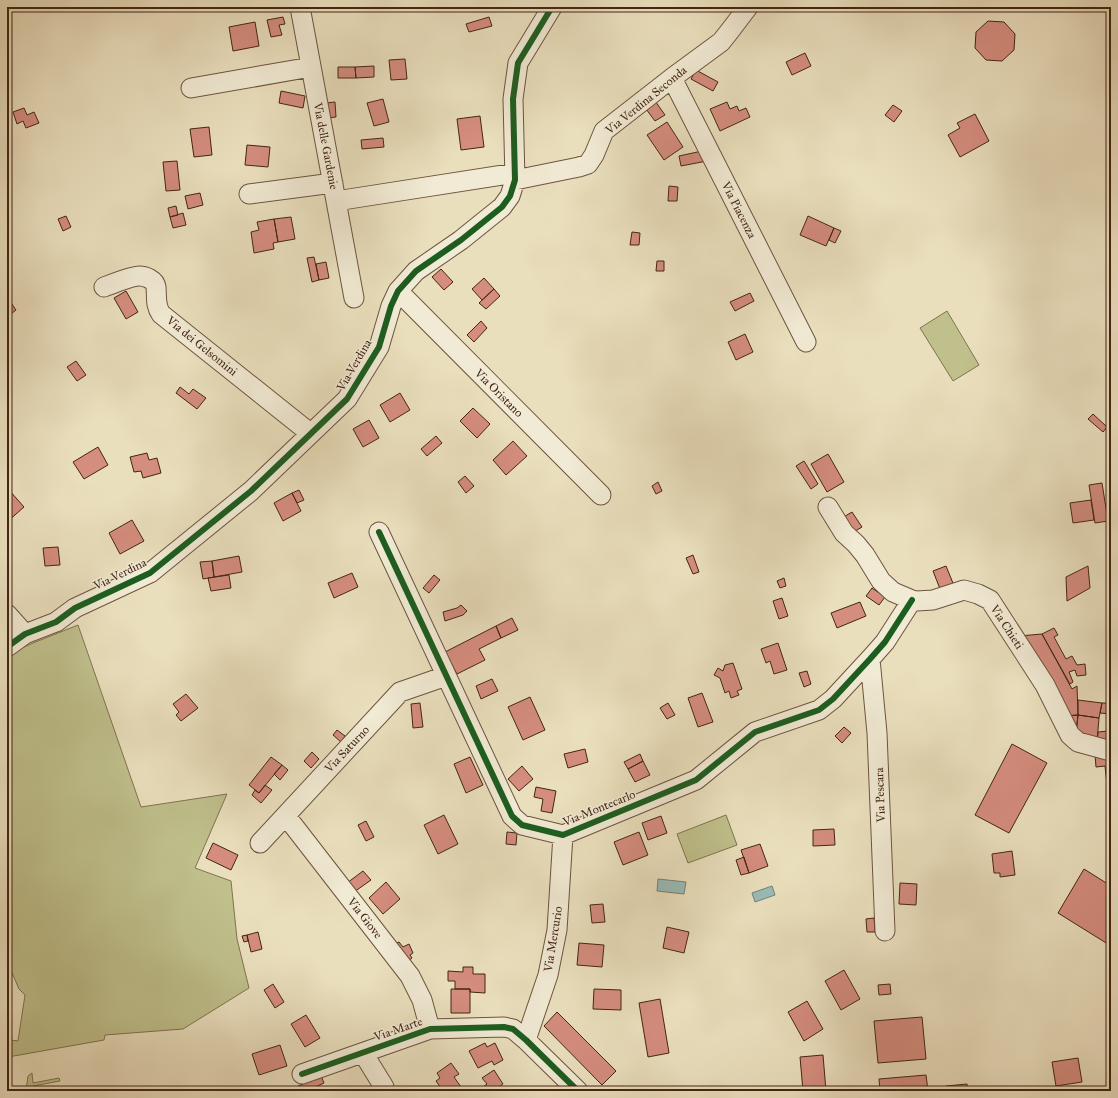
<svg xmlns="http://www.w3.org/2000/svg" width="1118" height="1098" font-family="'IM FELL Great Primer',serif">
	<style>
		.green { fill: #bfc08c; stroke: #817250 }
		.water { fill: #99bcb8; stroke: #778077 }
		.building { fill: #d58d7e; stroke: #432515 }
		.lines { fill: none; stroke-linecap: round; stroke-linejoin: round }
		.minor-casing { stroke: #6d543f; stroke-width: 21 }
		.minor { stroke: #f1ead4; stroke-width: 19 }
		.cycleway-casing { stroke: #f1ead4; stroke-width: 8 }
		.cycleway { stroke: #1b5e20; stroke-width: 6 }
		.labels { text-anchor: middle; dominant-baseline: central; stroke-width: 3; stroke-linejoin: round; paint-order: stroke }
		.street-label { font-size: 12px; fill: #432515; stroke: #f1ead4 }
	</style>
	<rect width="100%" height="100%" fill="#eadfbd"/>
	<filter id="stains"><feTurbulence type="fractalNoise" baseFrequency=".005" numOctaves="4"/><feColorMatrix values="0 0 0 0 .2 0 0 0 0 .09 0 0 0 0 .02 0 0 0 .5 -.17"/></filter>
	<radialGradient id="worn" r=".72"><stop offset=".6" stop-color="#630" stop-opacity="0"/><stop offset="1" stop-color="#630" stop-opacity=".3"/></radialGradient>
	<!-- green -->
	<path class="green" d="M947,311L979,365L953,381L920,328Z
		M78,625L141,807L227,794L195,868L231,881L237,939L249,988L183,1029L105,1035L104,1040L8,1057L11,1040L18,1041L25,995L19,989L7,961V661L17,650L33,643Z
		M726,815L737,845L688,863L677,834Z
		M32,1073L33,1083L59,1078L60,1081L33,1086V1091H26L28,1076Z"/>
	<!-- water -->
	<path class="water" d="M658,879L686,882L684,894L657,891Z
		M772,886L775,895L755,902L752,893Z"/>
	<!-- building -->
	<path class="building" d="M283,17L285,24L279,25L282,35L271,37L267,20Z
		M489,17L492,26L469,32L466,24Z
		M988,21L1004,22L1015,34L1014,50L1002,61L986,60L975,48L976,32Z
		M255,22L259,46L233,51L229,27Z
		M805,53L811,66L792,75L786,62Z
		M405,59L407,79L391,80L389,60Z
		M374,66V77L356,78L355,67Z
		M338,67H355L356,78H338Z
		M696,70L718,82L713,91L691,79Z
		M281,91L305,96L303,108L279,103Z
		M653,98L665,115L655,121L643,105Z
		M383,99L389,122L374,126L367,103Z
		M335,102L336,117L327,118L326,103Z
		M727,102L730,109L737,106L739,111L746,108L750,117L720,131L710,109Z
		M893,105L902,111L894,122L885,115Z
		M24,108L27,115L34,112L39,123L26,128L23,121L17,124L13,112Z
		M975,114L989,141L960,157L948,135L960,128L957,123Z
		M480,116L484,147L461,150L457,119Z
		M667,122L683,147L664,160L647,135Z
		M209,127L212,155L194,157L190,129Z
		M383,138L384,147L362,149L361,140Z
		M247,145L270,147L268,167L245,165Z
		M702,151L707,161L681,166L679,156Z
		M177,161L180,190L166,191L163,162Z
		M669,186L678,187L677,201H668Z
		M200,193L203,205L188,209L185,196Z
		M176,206L178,215L170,217L168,208Z
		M183,213L186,225L173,228L170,217Z
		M66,216L71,227L63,231L58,219Z
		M808,216L834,228L826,246L800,235Z
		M291,217L295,239L278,242L274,219Z
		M274,219L278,242L273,243L274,249L254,253L251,232L259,230L257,222Z
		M834,228L841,231L835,243L829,240Z
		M632,232L640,233L639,245H630Z
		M314,257L319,280L312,282L307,258Z
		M657,261H664V271H656Z
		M326,262L329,278L319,280L316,264Z
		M441,269L453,282L444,290L432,277Z
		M484,278L494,289L482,300L472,289Z
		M494,289L500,296L486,309L479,303Z
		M126,291L138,312L126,319L114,298Z
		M750,293L754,301L735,311L730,302Z
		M7,297L16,310L7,317Z
		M481,321L487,328L474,342L467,335Z
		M745,334L753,352L736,360L728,342Z
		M76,361L86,375L77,381L67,367Z
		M180,387L189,394L193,389L206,398L197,409L176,393Z
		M400,393L410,410L390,422L380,405Z
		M473,408L490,424L477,438L460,421Z
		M1093,414L1107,427L1103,432L1088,419Z
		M369,420L379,438L363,447L353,429Z
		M436,436L442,443L427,456L421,449Z
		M513,441L527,456L506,475L493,460Z
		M98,447L108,465L84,479L73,462Z
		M147,453L149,460L157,458L161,473L143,478L141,471L134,472L130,457Z
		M828,454L844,482L827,492L811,464Z
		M804,461L818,484L811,489L796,466Z
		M465,476L474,486L466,493L458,482Z
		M658,482L662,491L656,494L652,486Z
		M1102,483L1108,521L1095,523L1089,485Z
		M9,490L24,507L7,522V492Z
		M299,490L304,500L297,503L292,493Z
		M292,493L301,511L283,521L274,503Z
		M1091,500L1094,520L1073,523L1070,503Z
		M852,512L862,527L852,533L842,518Z
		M132,520L144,541L120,554L109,533Z
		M58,547L60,565L45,566L43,548Z
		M693,555L699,572L693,574L686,558Z
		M239,556L242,572L214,577L212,561Z
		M212,561L214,577L203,579L200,562Z
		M946,566L955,588L942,594L933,571Z
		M1088,566L1090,588L1067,601L1066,577Z
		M352,573L358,587L334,598L328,583Z
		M229,575L231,588L211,591L208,578Z
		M434,575L440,580L429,593L423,588Z
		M784,578L786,586L780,588L777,581Z
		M872,588L885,597L879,605L866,596Z
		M782,598L788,616L779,619L773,601Z
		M860,602L866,616L837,628L831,613Z
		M461,605L467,611L463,615L445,621L443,612L457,608Z
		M512,618L518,630L501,638L496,626Z
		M496,626L501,638L479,649L485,660L457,674L445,652Z
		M1054,628L1058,635L1054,637L1066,659L1072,656L1077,665L1085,664L1086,675L1077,676L1075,670L1069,672L1073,682L1070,684L1042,634Z
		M1042,634L1072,689L1077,686L1078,715L1065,716L1019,636Z
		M778,643L787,670L774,674L770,661L766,663L761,649Z
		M733,663L742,689L737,691L739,695L731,698L729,691L725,693L720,678L714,675L718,668L723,671L725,665Z
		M807,671L811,684L804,687L799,673Z
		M492,679L498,691L481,699L476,686Z
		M702,693L713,722L698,727L688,698Z
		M186,694L198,708L181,721L176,715L179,712L173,704Z
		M530,697L545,730L523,740L508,707Z
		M1078,700L1102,703L1099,718L1078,715Z
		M420,703L423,727L413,728L411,704Z
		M668,703L675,715L667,719L660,708Z
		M1102,703H1111V714L1100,713Z
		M1078,715L1076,734L1065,716Z
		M1078,715L1099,718L1097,742L1076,734Z
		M844,727L851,733L842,743L835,736Z
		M337,730L345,736L341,742L333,735Z
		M1108,731H1111V746L1097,742L1098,732Z
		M1012,744L1047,763L1009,833L975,815Z
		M585,749L588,762L568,768L564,754Z
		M312,752L319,759L311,768L304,761Z
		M640,754L643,761L628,769L624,762Z
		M1095,755H1111V802H1109L1105,766L1096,767Z
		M271,757L282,765L259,793L249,785Z
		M470,757L483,785L466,793L454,764Z
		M643,761L650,775L635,782L628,769Z
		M282,765L288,770L280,780L274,774Z
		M522,766L533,779L519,791L508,779Z
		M265,785L272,790L261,803L252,795L255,790L259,793Z
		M536,787L556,791L552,813L541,811L543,799L534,797Z
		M444,815L458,844L438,854L424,825Z
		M661,816L667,833L648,840L642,823Z
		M366,821L374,837L366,841L358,825Z
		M834,829L835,845L813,846V830Z
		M507,832L517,833L516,845L506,844Z
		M639,832L648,855L623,865L614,842Z
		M213,843L238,855L231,870L206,858Z
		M760,844L768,866L749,873L741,850Z
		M1012,851L1015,875L1000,877V873H994L992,854Z
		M744,857L749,873L741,875L736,860Z
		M1084,869L1111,886V946L1058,913Z
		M363,871L371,880L354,892L347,883Z
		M386,882L400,899L383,914L369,898Z
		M900,883L917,884L916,905L899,904Z
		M603,904L605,922L592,923L590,905Z
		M874,918L875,932H867L866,919Z
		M667,927L689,932L684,953L663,948Z
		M258,932L262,949L251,952L247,935Z
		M247,935L248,941L244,942L242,936Z
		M399,942L403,947L409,944L413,953L410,955L412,958L406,963L392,945Z
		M579,943L604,945L602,967L577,965Z
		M463,967H473V974H485V993L470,992V989H455V981H448V971L463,972Z
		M844,970L860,999L841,1010L825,981Z
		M273,984L284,1002L275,1008L264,990Z
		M890,984L891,994L879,995L878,985Z
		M451,989H470V1013H451Z
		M594,989L621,990V1010L593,1009Z
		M660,999L669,1053L648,1057L639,1003Z
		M807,1001L823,1029L804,1041L788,1012Z
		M557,1012L616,1071L602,1085L544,1026Z
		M306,1015L320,1038L305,1047L291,1024Z
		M922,1017L926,1059L878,1063L874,1021Z
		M485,1043L487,1047L495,1043L503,1060L494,1065L492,1061L478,1068L469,1051Z
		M280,1045L287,1066L259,1075L252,1054Z
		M823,1055L826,1091H803L800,1057Z
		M1078,1058L1082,1082L1056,1086L1052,1062Z
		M451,1063L459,1074L454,1077L463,1090L467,1087L469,1091H443L436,1081L440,1078L437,1073Z
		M494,1070L503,1084L493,1091H482L480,1089L487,1084L482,1078Z
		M926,1075L928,1091H880L879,1079Z
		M321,1076L324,1083L309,1090V1091H300L298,1086Z
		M967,1084L968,1091H946V1086Z"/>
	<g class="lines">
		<defs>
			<path id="minor" d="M300,7L336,201L515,173
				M672,78L806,342
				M191,88L311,67
				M515,180L579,167L588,164L594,155L604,131L672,78L721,42L729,32L748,7
				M249,194L333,183
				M336,201L354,298
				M104,287C112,284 132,276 139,276C146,276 155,280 156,287C157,298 155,305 161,314L310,433
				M398,291L601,495
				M828,507L844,533L856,544L865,555L881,581L893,592L912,600L917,601L933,600L964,590L978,594L990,600L1045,685L1070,735L1078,742L1111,751
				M379,532L512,816L522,825L563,835L696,780L755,732L819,710L833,699L870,659L885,642L912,600
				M7,614L25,634
				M7,647L25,634L56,622L75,608L150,573L251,491L347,399L379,347L391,306L398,291L416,271L461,240L502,207L510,196L515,180L513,99L518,63L552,7
				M870,659L877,733L885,931
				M286,816L410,976L422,1000L430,1029
				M260,843L400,692L446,676
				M526,1040L548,975L557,930L563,835
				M363,1053L384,1087
				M302,1074L430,1029L504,1027L513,1029L526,1040L578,1091"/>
		</defs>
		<!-- minor casing -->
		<use href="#minor" class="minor-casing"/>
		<!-- minor -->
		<use href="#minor" class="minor"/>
		<defs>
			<path id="cycleway" d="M379,532L512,816L522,825L563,835L696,780L755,732L819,710L833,699L870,659L885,642L912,600
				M7,647L25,634L56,622L75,608L150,573L251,491L347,399L379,347L391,306L398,291L416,271L461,240L502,207L510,196L515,180L513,99L518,63L552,7
				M302,1074L430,1029L504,1027L513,1029L526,1040L578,1091"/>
		</defs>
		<!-- cycleway casing -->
		<use href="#cycleway" class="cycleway-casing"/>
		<!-- cycleway -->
		<use href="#cycleway" class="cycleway"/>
	</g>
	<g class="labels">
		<!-- street labels -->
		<g class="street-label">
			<text transform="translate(646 100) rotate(-39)">Via Verdina Seconda</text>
			<text transform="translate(326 146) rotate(79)">Via delle Gardenie</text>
			<text transform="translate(739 210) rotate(63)">Via Piacenza</text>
			<text transform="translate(202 346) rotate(39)">Via dei Gelsomini</text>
			<text transform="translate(354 365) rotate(-60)">Via Verdina</text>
			<text transform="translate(499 393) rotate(45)">Via Oristano</text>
			<text transform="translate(120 574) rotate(-26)">Via Verdina</text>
			<text transform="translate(1007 627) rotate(57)">Via Chieti</text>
			<text transform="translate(347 749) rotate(-47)">Via Saturno</text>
			<text transform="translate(880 795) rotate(-92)">Via Pescara</text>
			<text transform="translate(599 808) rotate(-22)">Via Montecarlo</text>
			<text transform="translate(365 918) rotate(52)">Via Giove</text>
			<text transform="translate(553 939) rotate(-81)">Via Mercurio</text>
			<text transform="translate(398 1029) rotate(-19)">Via Marte</text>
		</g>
	</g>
	<!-- margin -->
	<rect width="1118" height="1098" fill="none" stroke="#eadfbd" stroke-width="24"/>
	<rect x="8" y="8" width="1102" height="1082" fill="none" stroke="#432515" stroke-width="2"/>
	<rect x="12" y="12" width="1094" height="1074" fill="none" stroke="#432515"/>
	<rect width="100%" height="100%" filter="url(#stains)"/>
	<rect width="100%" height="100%" fill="url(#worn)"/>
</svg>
